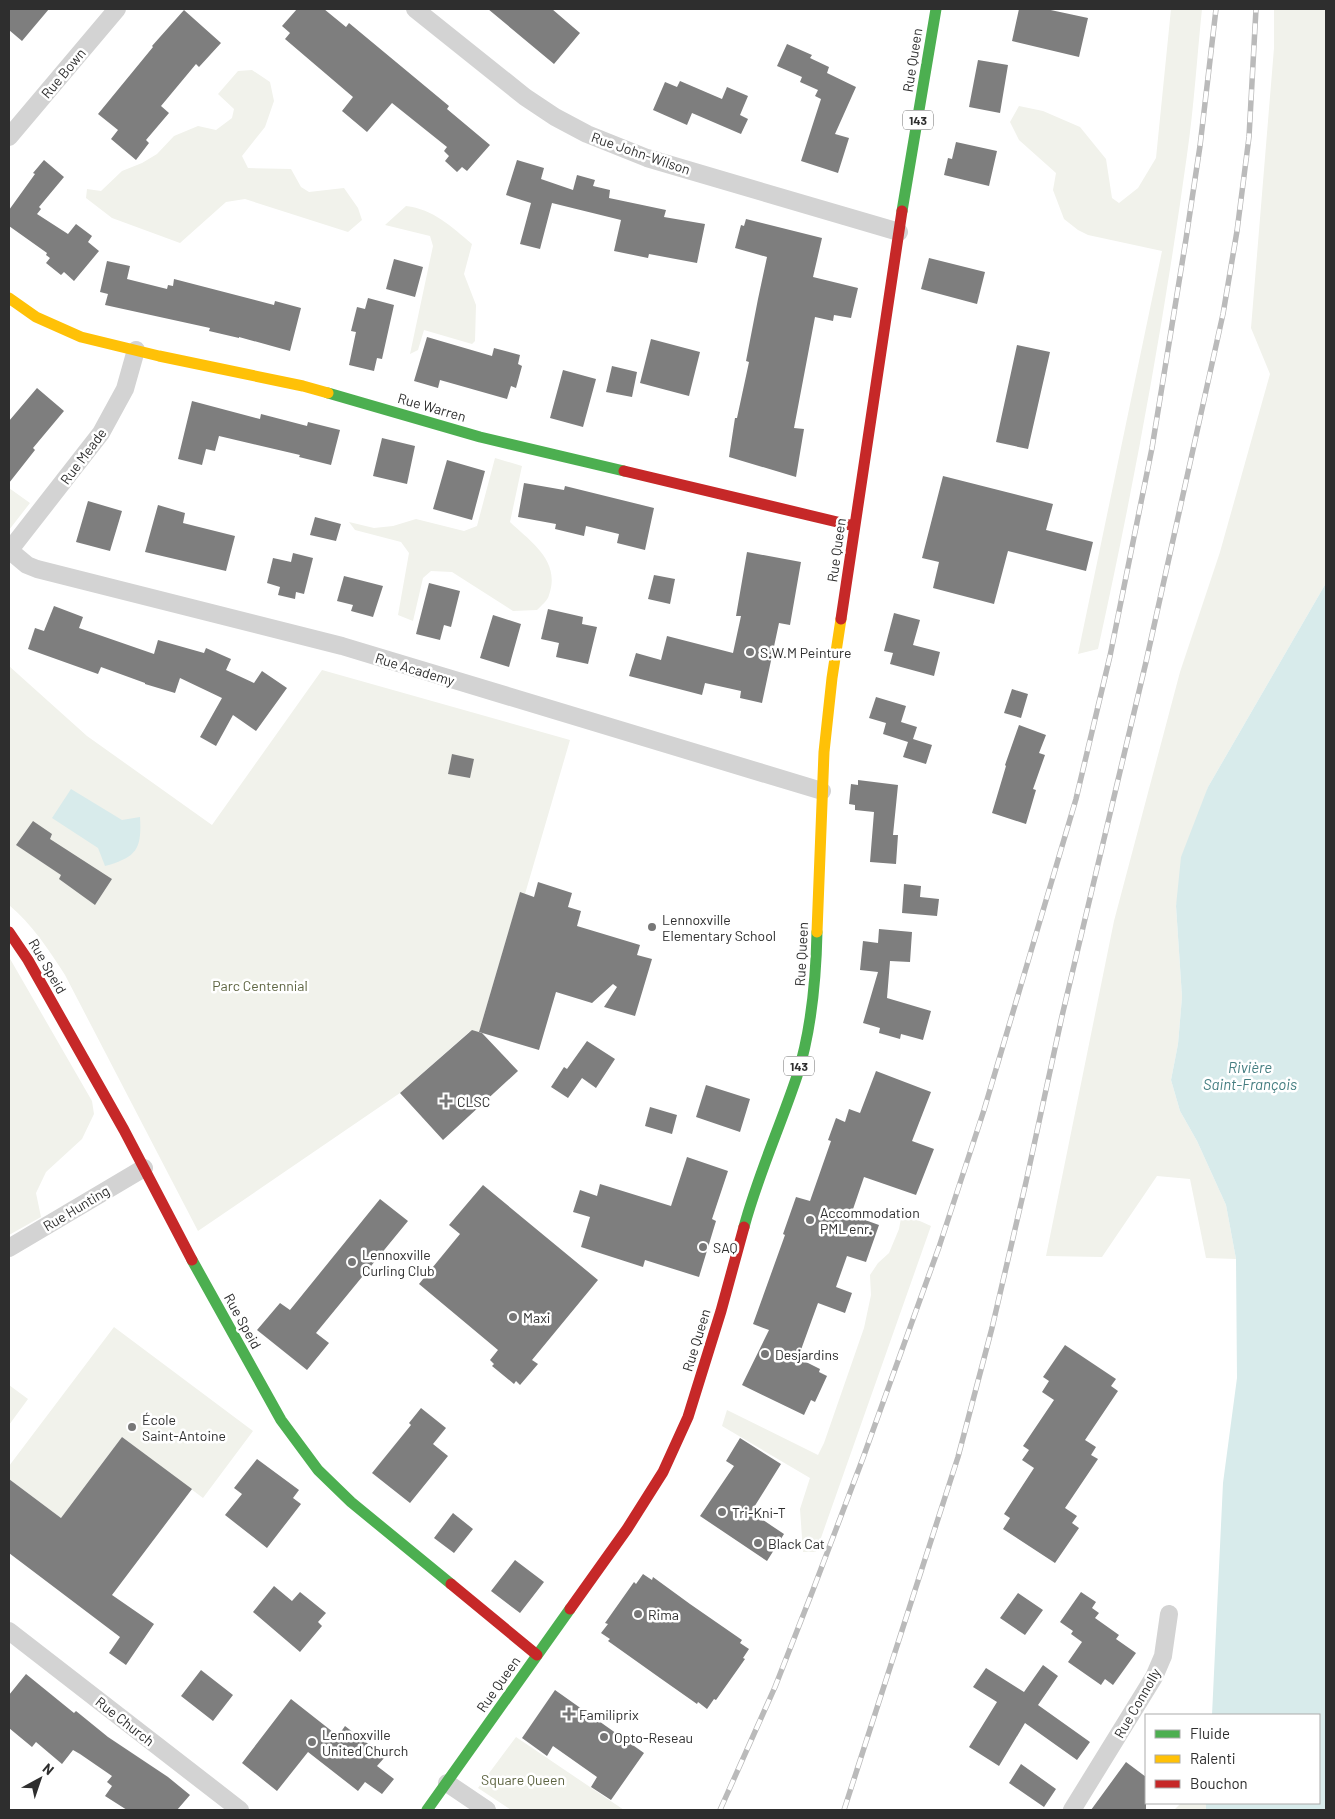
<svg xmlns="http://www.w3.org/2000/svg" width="1335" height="1819" font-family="Barlow,sans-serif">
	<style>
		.green { fill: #f1f2eb }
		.water { fill: #d8ebeb }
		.building { fill: #7e7e7e }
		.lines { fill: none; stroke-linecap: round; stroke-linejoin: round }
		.street { stroke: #d3d3d3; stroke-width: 18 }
		.fast { stroke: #4caf50; stroke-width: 11 }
		.slow { stroke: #ffc107; stroke-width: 11 }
		.jam { stroke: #c62828; stroke-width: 11 }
		.rail-casing { stroke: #bababa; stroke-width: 5.5 }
		.rail { stroke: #fff; stroke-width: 4; stroke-dasharray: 11; stroke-linecap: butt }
		.poi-dot { fill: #777; stroke: #fff; stroke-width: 2 }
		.labels { text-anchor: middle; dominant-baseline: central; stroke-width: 5; stroke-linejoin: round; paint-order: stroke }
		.shield { fill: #fff; stroke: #6d6d6d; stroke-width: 1 }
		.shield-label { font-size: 12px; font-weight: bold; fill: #2e2e2e }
		.street-label { font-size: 14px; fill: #2e2e2e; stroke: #fff }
		.poi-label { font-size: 14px; fill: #2e2e2e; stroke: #fff; text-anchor: start }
		.park-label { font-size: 14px; fill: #5d6441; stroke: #fff }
		.water-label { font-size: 15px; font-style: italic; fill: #447d80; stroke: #fff }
	</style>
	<rect width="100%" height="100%" fill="#fff"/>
	<!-- green -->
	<path class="green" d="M1171,9H1202C1197,57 1194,107 1187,155C1164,321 1134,486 1098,649L1078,654L1162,251L1088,235L1078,230L1064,219L1053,190L1056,173L1019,140L1010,122L1019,106L1043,111L1080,127L1106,159L1112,198L1119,203L1138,188L1156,158Z
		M1274,9H1326V583L1208,787L1176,906L1182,997L1178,1044L1171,1080L1180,1111L1197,1141L1226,1205L1236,1259L1206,1258L1190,1179L1157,1176L1102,1257L1046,1256L1114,921L1180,672L1220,552L1270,374L1251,328L1274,48Z
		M252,70L270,82L274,101L265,127L242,156L248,168L291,169L301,187L309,192L344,188L358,208L362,220L348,232L245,199L226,202L180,243L112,218L86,198L87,189L101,191L122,171L142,163L157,154L174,136L198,126L216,130L232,118L234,109L218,94L238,71Z
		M406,206C433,209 452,227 472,244L464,274L476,305L475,341L472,344L424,330L418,350L410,354L433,246L430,236L385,225Z
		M495,458L522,466L510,522C531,542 561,561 549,595C548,600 541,606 537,610L513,611L452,572L431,571L423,578L413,621L398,615L409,553L401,542L355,530L349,522L374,528L393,526L416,519L464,531L477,526Z
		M9,488L30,503L9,530Z
		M9,666L87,736L212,825L322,670L570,740L525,894L520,893L479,1032L481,1034L469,1032L400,1093L198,1231L65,975C49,950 32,924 9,905Z
		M9,957L92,1101L94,1114L82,1139L46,1172L36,1193L41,1217L9,1235Z
		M902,1213L931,1226L816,1552H803L800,1509L810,1478L722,1426L727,1410L818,1455L824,1443L864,1328L871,1295L870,1275L878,1263L889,1253L899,1229Z
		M114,1327L253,1431L203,1498L122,1437L61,1518L9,1479V1466Z
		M9,1385L28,1399L9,1425Z
		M516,1737L624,1810H511L478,1788Z
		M1181,1803H1206V1810H1174Z"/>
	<!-- water -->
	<path class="water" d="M1326,583V1810H1206V1803H1319V1715H1212L1223,1483L1237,1378L1236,1259L1226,1205L1197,1141L1180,1111L1171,1080L1178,1044L1182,997L1176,906L1181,857L1208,787Z
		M71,789L122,820L140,817C142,850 136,857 105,866L98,848L52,818Z"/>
	<!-- building -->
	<path class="building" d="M9,9H49L22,41L9,30Z
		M297,9H324L346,27L349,23L449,106L447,109L490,145L467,171L462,167L457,172L445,161L449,156L444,151L447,147L392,103L367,132L342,111L353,97L285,39L290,33L282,26Z
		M488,9H552L580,33L554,64Z
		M1019,9H1046L1088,18L1079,57L1012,41Z
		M184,10L221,43L199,67L196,64L161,106L169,113L146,140L149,143L136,160L111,139L118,130L98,114L153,47L152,46Z
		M787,44L812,55L810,58L829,67L827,73L856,87L835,134L849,138L838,173L801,161L821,99L815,96L818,90L800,82L802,77L777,66Z
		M978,60L1008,65L1000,113L969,107Z
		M680,81L722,99L727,87L748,96L740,115L748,119L741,134L692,113L687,125L653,110L665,82L677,87Z
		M956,142L997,151L989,186L944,175L948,158L952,159Z
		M44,160L64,177L39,207L41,209L37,214L68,234L76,224L92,236L88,242L99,251L74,281L64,272L61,275L46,263L50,258L46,255L47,253L9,226V210L35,174L33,173Z
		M517,160L544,168L541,179L573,190L577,175L595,180L593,186L610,190L609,198L666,210L664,217L705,224L697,263L649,254L648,258L614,251L621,220L552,203L540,249L520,244L531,203L506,195Z
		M746,219L822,238L813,277L858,288L851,318L834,315L833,321L815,317L794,428L804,429L796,477L729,457L735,418H737L749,362L746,361L758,299L767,257L735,248L741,225L744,226Z
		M929,258L985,272L977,304L921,289Z
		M394,259L423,267L415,297L386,289Z
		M107,261L130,266L127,279L167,289L168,285L173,286L174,279L274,305L275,301L301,308L290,351L239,337V338L209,331L210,328L105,305L108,294L100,292Z
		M368,298L394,305L382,359L377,358L374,371L349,365L356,332L351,331L357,307L365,309Z
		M427,337L492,356L494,348L520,355L518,364L522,366L516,388L511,386L507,399L440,380L438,388L414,381Z
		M651,339L700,352L689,396L640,383Z
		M1017,345L1050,352L1028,449L996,442Z
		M612,366L637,372L632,397L606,392Z
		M563,370L596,379L583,427L550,418Z
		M37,388L64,411L33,448L35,450L9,483V421Z
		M192,401L260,419L261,414L307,426L308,422L340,430L331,465L299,457L300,455L219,436L215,451L206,449L202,465L178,459Z
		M382,438L415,446L407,484L373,476Z
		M447,460L485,471L472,520L433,509Z
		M943,476L1053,504L1046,530L1093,542L1086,571L1008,551L994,604L933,588L939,562L922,558Z
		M524,483L564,490L565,486L654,508L645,550L617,543L619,534L586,526L584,536L555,529L556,524L518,517Z
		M88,501L122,511L110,551L76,542Z
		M158,505L185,513L183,523L235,536L226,571L145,552Z
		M315,517L341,524L336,541L310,535Z
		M747,552L801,562L790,625L779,623L762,703L740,698L741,691L705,683L702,695L629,676L636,653L661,660L667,636L733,653L741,616H736Z
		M293,553L313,558L304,594L296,592L295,599L278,595L280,587L267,583L273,558L291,562Z
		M654,575L675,579L670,604L648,599Z
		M344,576L383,586L373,617L351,611L353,605L337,601Z
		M429,583L460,591L451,627L444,625L440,640L416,634Z
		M54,606L83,617L79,628L154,654L158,640L204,653L206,648L231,659L226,670L254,683L262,671L287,688L256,731L233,715L216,746L200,737L222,698L180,678L175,693L145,684V683L101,667L98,674L28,649L35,628L44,631Z
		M548,609L583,617L582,624L597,627L588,664L556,657L559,643L541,639Z
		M894,613L920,620L913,645L940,652L934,676L890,664L893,653L884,651Z
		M493,615L521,624L509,667L480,658Z
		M1012,689L1028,694L1021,718L1004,713Z
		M876,697L906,706L901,722L917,727L913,739L932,745L926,764L903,757L908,742L883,734L886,723L869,718Z
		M1019,725L1046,735L1039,753L1045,755L1033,789L1036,790L1026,824L992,813L1006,766L1005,765Z
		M452,754L474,759L470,778L448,774Z
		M858,780L898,785L893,835H898L896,864L870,862L874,812L855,810V805L849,804L851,784L858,785Z
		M33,821L52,834L50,839L112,879L95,905L59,879L61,875L16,845Z
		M538,882L572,893L568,907L581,911L577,926L640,945L637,955L652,959L635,1016L604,1007L617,987L613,984L592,1003L556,992L539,1050L479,1032L520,892L534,897Z
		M904,884L921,886L920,897L939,899L937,916L902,913Z
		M879,929L912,932L910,962L890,961L887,998L931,1011L923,1040L901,1034L900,1039L879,1033L880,1028L863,1023L878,972L860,970L863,941L878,943Z
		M472,1030L482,1033L518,1071L443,1140L400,1093Z
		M587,1041L615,1059L596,1088L582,1078L568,1098L551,1087L564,1067L567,1069Z
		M876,1071L931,1092L912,1141L934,1149L916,1195L864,1177L851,1215L879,1225L866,1262L847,1256L836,1287L852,1293L845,1313L818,1303L798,1358L820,1369L819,1372L827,1376L815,1402L811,1400L804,1415L742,1385L769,1330L753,1324L785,1235L783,1234L796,1197L810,1201L831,1141L828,1140L836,1118L845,1122L849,1109L860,1113Z
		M706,1085L750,1099L740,1132L696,1117Z
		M650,1107L677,1115L672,1134L645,1126Z
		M687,1157L728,1171L712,1219L716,1221L699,1277L645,1260L643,1267L581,1247L590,1217L573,1212L580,1190L597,1196L600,1184L671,1206Z
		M483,1185L598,1280L532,1360L538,1364L520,1385L516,1381L514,1384L492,1366L494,1364L490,1360L498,1350L419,1284L460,1234L449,1225Z
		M380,1199L408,1221L316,1333L329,1343L307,1370L257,1330L280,1303L290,1310Z
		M1065,1345L1116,1379L1111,1386L1118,1391L1085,1440L1096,1447L1091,1455L1098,1459L1065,1508L1077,1516L1072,1523L1079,1528L1055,1563L1003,1529L1010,1518L1004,1514L1034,1468L1022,1460L1029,1450L1023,1446L1054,1400L1042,1392L1049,1381L1043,1377Z
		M421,1408L446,1428L433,1444L448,1456L410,1503L372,1473L411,1425L409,1423Z
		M122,1437L192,1489L112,1595L154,1624L126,1665L109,1653L120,1637L9,1553V1479L61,1518Z
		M740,1438L781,1464L751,1512L784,1534L767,1561L700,1516L734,1466L726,1461Z
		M257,1459L299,1490L293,1498L301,1504L267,1548L225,1515L242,1494L234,1488Z
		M453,1513L473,1529L454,1553L434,1538Z
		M515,1560L544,1582L520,1613L491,1591Z
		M643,1574L652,1580L653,1577L690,1604L742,1640L740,1643L749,1649L743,1658L745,1659L716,1700L714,1699L707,1709L698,1702L697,1704L660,1678L608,1641L610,1639L601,1633L608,1624L605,1623L634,1582L636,1584Z
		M274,1586L292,1601L300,1592L326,1613L318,1622L322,1626L300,1652L253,1612Z
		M1081,1592L1096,1602L1092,1608L1099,1613L1095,1618L1119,1635L1116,1639L1136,1653L1113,1685L1105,1679L1101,1685L1068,1662L1082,1642L1071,1634L1073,1631L1060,1622Z
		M1018,1593L1043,1610L1025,1635L1000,1618Z
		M1043,1665L1058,1676L1038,1705L1090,1742L1077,1760L1025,1723L999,1766L969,1747L997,1702L973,1687L986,1668L1024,1692Z
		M201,1670L233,1695L213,1721L181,1696Z
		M26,1674L74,1713L76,1711L108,1737L168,1777L190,1795L177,1810H127L105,1796L112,1786L107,1782L112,1776L80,1754L73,1750L62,1764L36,1742L32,1747L9,1728V1695Z
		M555,1690L644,1753L611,1800L591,1787L597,1777L553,1746L547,1756L522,1738Z
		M291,1699L338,1736L345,1726L385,1757L377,1766L394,1779L382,1794L365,1782L358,1791L308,1752L277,1791L242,1763Z
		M1126,1762L1146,1777V1810H1091Z
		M1021,1764L1056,1789L1044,1807L1009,1783Z"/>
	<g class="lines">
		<!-- street -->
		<path class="street" d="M415,9L525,97L555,117L587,134L647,158L899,232
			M9,137L117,9
			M9,550L27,565L37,569L342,646L822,791
			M9,551L101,433L125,389L136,350
			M9,1248L144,1168
			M9,1631L240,1810
			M447,1783L487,1810
			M1072,1810L1154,1677L1163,1656L1169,1614"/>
		<!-- fast -->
		<path class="fast" d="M902,211L936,9
			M328,393L480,437L624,471
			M744,1227C758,1175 780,1127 797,1076C812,1029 816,980 817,932
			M192,1260L281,1420L318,1470L351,1502L451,1584
			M427,1810L570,1609"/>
		<!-- slow -->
		<path class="slow" d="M9,298L36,317L81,337L159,356L303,386L328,393
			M817,932L824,752L832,678L841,619"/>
		<!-- jam -->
		<path class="jam" d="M624,471L854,526
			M841,619L902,211
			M9,932L28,960L124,1130L192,1260
			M451,1584L537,1655
			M570,1609L627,1529L663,1472L688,1417L721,1311L744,1227"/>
		<defs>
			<path id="rail" d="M720,1810L775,1687L813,1590L863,1458L939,1247L984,1110L1076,799L1110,656L1152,448L1186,239L1200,146L1216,9
				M844,1810L958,1457L992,1328L1026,1182L1062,1016L1146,662L1223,314L1237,231L1249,137L1256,9"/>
		</defs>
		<!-- rail casing -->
		<use href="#rail" class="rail-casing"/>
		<!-- rail -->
		<use href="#rail" class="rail"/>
	</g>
	<!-- markers -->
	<g class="poi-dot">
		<circle cx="750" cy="652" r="5"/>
		<circle cx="652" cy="927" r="5"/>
		<path d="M443.5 1093.5h5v5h5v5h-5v5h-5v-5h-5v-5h5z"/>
		<circle cx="810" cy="1220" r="5"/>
		<circle cx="703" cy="1247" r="5"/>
		<circle cx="352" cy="1262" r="5"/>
		<circle cx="513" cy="1317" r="5"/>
		<circle cx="765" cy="1354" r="5"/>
		<circle cx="132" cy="1427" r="5"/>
		<circle cx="722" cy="1512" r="5"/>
		<circle cx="758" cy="1543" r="5"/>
		<circle cx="638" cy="1614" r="5"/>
		<path d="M566.5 1706.5h5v5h5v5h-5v5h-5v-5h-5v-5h5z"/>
		<circle cx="604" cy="1737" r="5"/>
		<circle cx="312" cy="1742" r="5"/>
	</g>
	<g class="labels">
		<!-- shield labels -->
		<g class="shield">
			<rect x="903" y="110.5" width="30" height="19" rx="4"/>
			<rect x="784" y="1056.5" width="30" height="19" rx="4"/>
		</g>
		<g class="shield-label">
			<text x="918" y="120">143</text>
			<text x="799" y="1066">143</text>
		</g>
		<!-- street labels -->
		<g class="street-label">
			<text transform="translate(912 60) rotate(-81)">Rue Queen</text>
			<text transform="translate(63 73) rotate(-50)">Rue Bown</text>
			<text transform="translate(641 153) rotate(19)">Rue John-Wilson</text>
			<text transform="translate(432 407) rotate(16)">Rue Warren</text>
			<text transform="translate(83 456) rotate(-53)">Rue Meade</text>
			<text transform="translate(836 550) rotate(-82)">Rue Queen</text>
			<text transform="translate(415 669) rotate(17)">Rue Academy</text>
			<text transform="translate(801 954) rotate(-87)">Rue Queen</text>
			<text transform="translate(48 966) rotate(60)">Rue Speid</text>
			<text transform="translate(76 1208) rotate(-31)">Rue Hunting</text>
			<text transform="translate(243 1321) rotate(61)">Rue Speid</text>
			<text transform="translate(696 1340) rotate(-73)">Rue Queen</text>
			<text transform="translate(498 1684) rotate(-55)">Rue Queen</text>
			<text transform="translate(1137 1703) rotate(-60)">Rue Connolly</text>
			<text transform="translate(125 1721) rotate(38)">Rue Church</text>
		</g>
		<!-- poi labels -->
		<g class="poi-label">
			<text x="760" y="652">S.W.M Peinture</text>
			<text x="662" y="919">Lennoxville<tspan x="662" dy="16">Elementary School</tspan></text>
			<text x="457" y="1101">CLSC</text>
			<text x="820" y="1212">Accommodation<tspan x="820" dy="16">PML enr.</tspan></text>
			<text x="713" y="1247">SAQ</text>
			<text x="362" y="1254">Lennoxville<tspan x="362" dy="16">Curling Club</tspan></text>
			<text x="523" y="1317">Maxi</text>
			<text x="775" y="1354">Desjardins</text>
			<text x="142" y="1419">École<tspan x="142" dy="16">Saint-Antoine</tspan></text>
			<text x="732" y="1512">Tri-Kni-T</text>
			<text x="768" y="1543">Black Cat</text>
			<text x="648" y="1614">Rima</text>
			<text x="579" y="1714">Familiprix</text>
			<text x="322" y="1734">Lennoxville<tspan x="322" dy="16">United Church</tspan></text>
			<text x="614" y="1737">Opto-Reseau</text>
		</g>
		<!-- park labels -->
		<g class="park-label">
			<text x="260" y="985">Parc Centennial</text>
			<text x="523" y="1779">Square Queen</text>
		</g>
		<!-- water labels -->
		<g class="water-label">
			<text x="1250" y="1067">Rivière<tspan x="1250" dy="17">Saint-François</tspan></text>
		</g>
	</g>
	<!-- border -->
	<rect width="1335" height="1819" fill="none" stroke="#2e2e2e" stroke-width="20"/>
	<!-- legend -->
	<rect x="1145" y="1714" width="175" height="90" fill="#ffffff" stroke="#ababab"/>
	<rect x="1155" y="1730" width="25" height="8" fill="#4caf50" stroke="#ababab"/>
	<text x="1190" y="1739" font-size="15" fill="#2e2e2e">Fluide</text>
	<rect x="1155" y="1755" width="25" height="8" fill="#ffc107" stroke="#ababab"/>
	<text x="1190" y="1764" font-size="15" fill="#2e2e2e">Ralenti</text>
	<rect x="1155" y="1780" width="25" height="8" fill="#c62828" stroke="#ababab"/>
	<text x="1190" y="1789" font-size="15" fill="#2e2e2e">Bouchon</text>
	<!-- north arrow -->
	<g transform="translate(40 1779) rotate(40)" stroke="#ffffff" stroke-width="4" paint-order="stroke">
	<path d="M0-4L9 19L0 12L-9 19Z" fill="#2e2e2e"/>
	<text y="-8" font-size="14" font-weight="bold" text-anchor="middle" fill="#2e2e2e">N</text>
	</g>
</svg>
